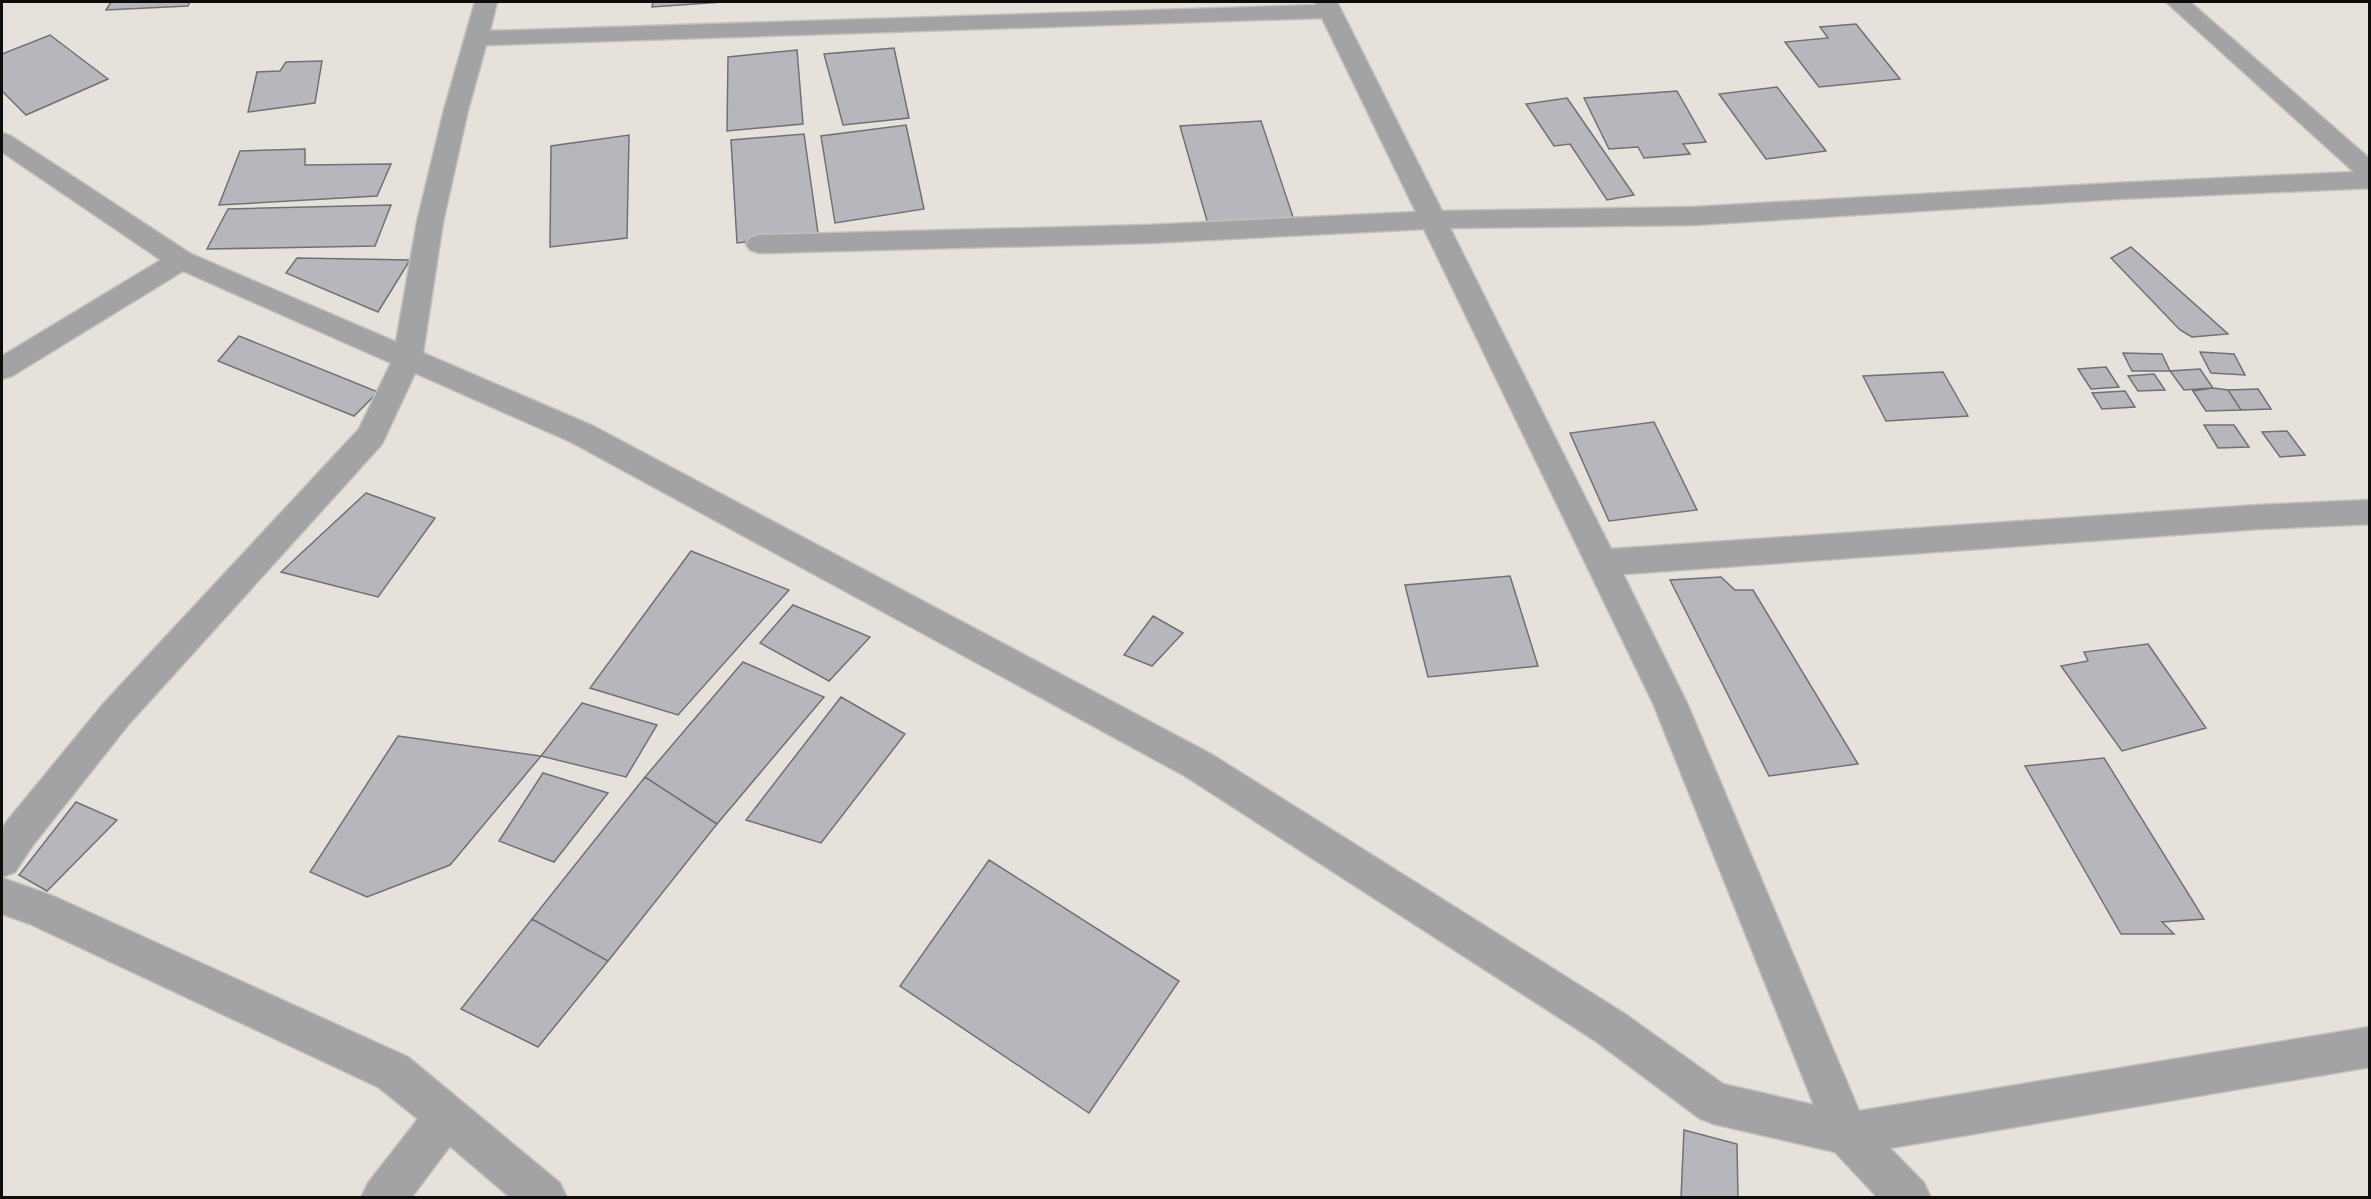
<svg xmlns="http://www.w3.org/2000/svg" width="2371" height="1199" font-family="Montserrat,sans-serif">
	<style>
		.building { fill: #b7b6bd; stroke: #717075; stroke-width: 1.5 }
		.lines { fill: none; stroke-linecap: round; stroke-linejoin: round }
		.street-casing { stroke: #c4bfba; stroke-width: 3 }
		.street { fill: #a3a2a5; fill-rule: evenodd }
	</style>
	<rect width="100%" height="100%" fill="#e6e1db"/>
	<!-- building -->
	<path class="building" d="M111,2H190L188,6L106,10Z
		M653,2H723L652,7Z
		M1856,24L1900,79L1819,87L1785,42L1828,38L1820,27Z
		M50,35L108,79L26,115L2,91V54Z
		M894,48L909,118L843,125L824,54Z
		M797,50L803,124L727,131L728,57Z
		M322,61L315,103L248,112L257,72L280,71L286,62Z
		M1777,87L1826,151L1766,159L1719,94Z
		M1677,91L1706,142L1683,144L1690,154L1644,158L1638,147L1609,149L1584,98Z
		M1567,98L1634,195L1607,200L1570,144L1554,146L1526,104Z
		M1261,121L1294,220L1209,228L1180,126Z
		M906,125L924,209L835,223L821,136Z
		M804,134L818,233L737,243L731,140Z
		M629,135L627,238L550,247L551,146Z
		M305,149V165L391,164L377,196L219,205L240,151Z
		M391,205L375,246L207,249L228,209Z
		M2131,247L2228,334L2192,337L2180,330L2111,258Z
		M297,258L410,260L378,312L286,273Z
		M239,336L378,392L354,416L218,361Z
		M2200,352L2234,354L2245,375L2211,373Z
		M2123,353L2162,354L2170,371H2132Z
		M2106,367L2119,387L2091,389L2078,369Z
		M2200,369L2213,388L2184,390L2170,371Z
		M1943,372L1968,416L1886,421L1863,376Z
		M2154,374L2165,390L2138,391L2128,376Z
		M2213,388L2228,390L2241,410L2206,411L2193,391Z
		M2258,389L2271,409L2241,410L2228,390Z
		M2125,391L2135,407L2102,409L2092,393Z
		M1654,422L1697,510L1609,521L1570,433Z
		M2204,425H2234L2249,447L2218,448Z
		M2287,431L2305,455L2280,457L2262,432Z
		M366,493L435,518L378,597L281,572Z
		M691,551L789,590L678,715L590,688Z
		M1510,576L1538,666L1428,677L1405,585Z
		M1721,577L1735,590H1753L1858,764L1769,776L1670,580Z
		M793,605L870,637L829,681L760,643Z
		M1153,616L1183,633L1152,666L1124,655Z
		M2148,644L2206,728L2122,751L2061,666L2088,661L2084,652Z
		M743,662L824,697L717,824L645,777Z
		M841,697L905,734L821,843L746,820Z
		M582,703L657,725L626,777L541,756Z
		M398,736L541,756L450,865L367,897L310,872Z
		M2104,758L2204,919L2162,922L2174,934H2121L2025,766Z
		M543,773L608,793L554,862L499,841Z
		M645,777L717,824L608,961L532,919Z
		M76,802L117,820L47,891L19,875Z
		M989,860L1179,981L1089,1113L900,986Z
		M532,919L608,961L538,1047L461,1009Z
		M1684,1130L1737,1144L1738,1198H1681Z"/>
	<g class="lines">
		<defs>
			<path id="street" d="M475,2H497L490,31L1316,5L1315,2H1337L1442,211L1694,207L2117,183L2354,172L2166,2H2190L2370,159V188L2117,199L1694,225L1450,228L1611,549L2259,505L2370,500V524L2259,529L1623,574L1687,703L1859,1111L2370,1027V1067L1890,1148L1924,1183L1931,1198H1878L1835,1152L1714,1124L1699,1118L1597,1042L1185,776L571,442L415,373L382,444L128,725L33,845L15,872L2,877V829L7,821L104,703L359,429L391,363L183,271L12,376L2,379V356L161,260L2,152V133L11,136L191,254L396,342L417,222L444,110ZM1322,18L1416,212L1149,225L759,235L750,238L746,244L750,250L759,253L1149,243L1424,229L1653,703L1814,1105L1723,1084L1625,1014L1211,754L593,426L423,353L443,222L468,110L486,45Z
				M2,878L53,896L408,1057L560,1183L567,1198H511L450,1146L411,1198H361L368,1183L418,1119L378,1087L30,924L2,914Z"/>
		</defs>
		<!-- street casing -->
		<use href="#street" class="street-casing"/>
		<!-- street -->
		<use href="#street" class="street"/>
	</g>
	<!-- border -->
	<rect width="2371" height="1199" fill="none" stroke="#0f0d0b" stroke-width="6"/>
</svg>
